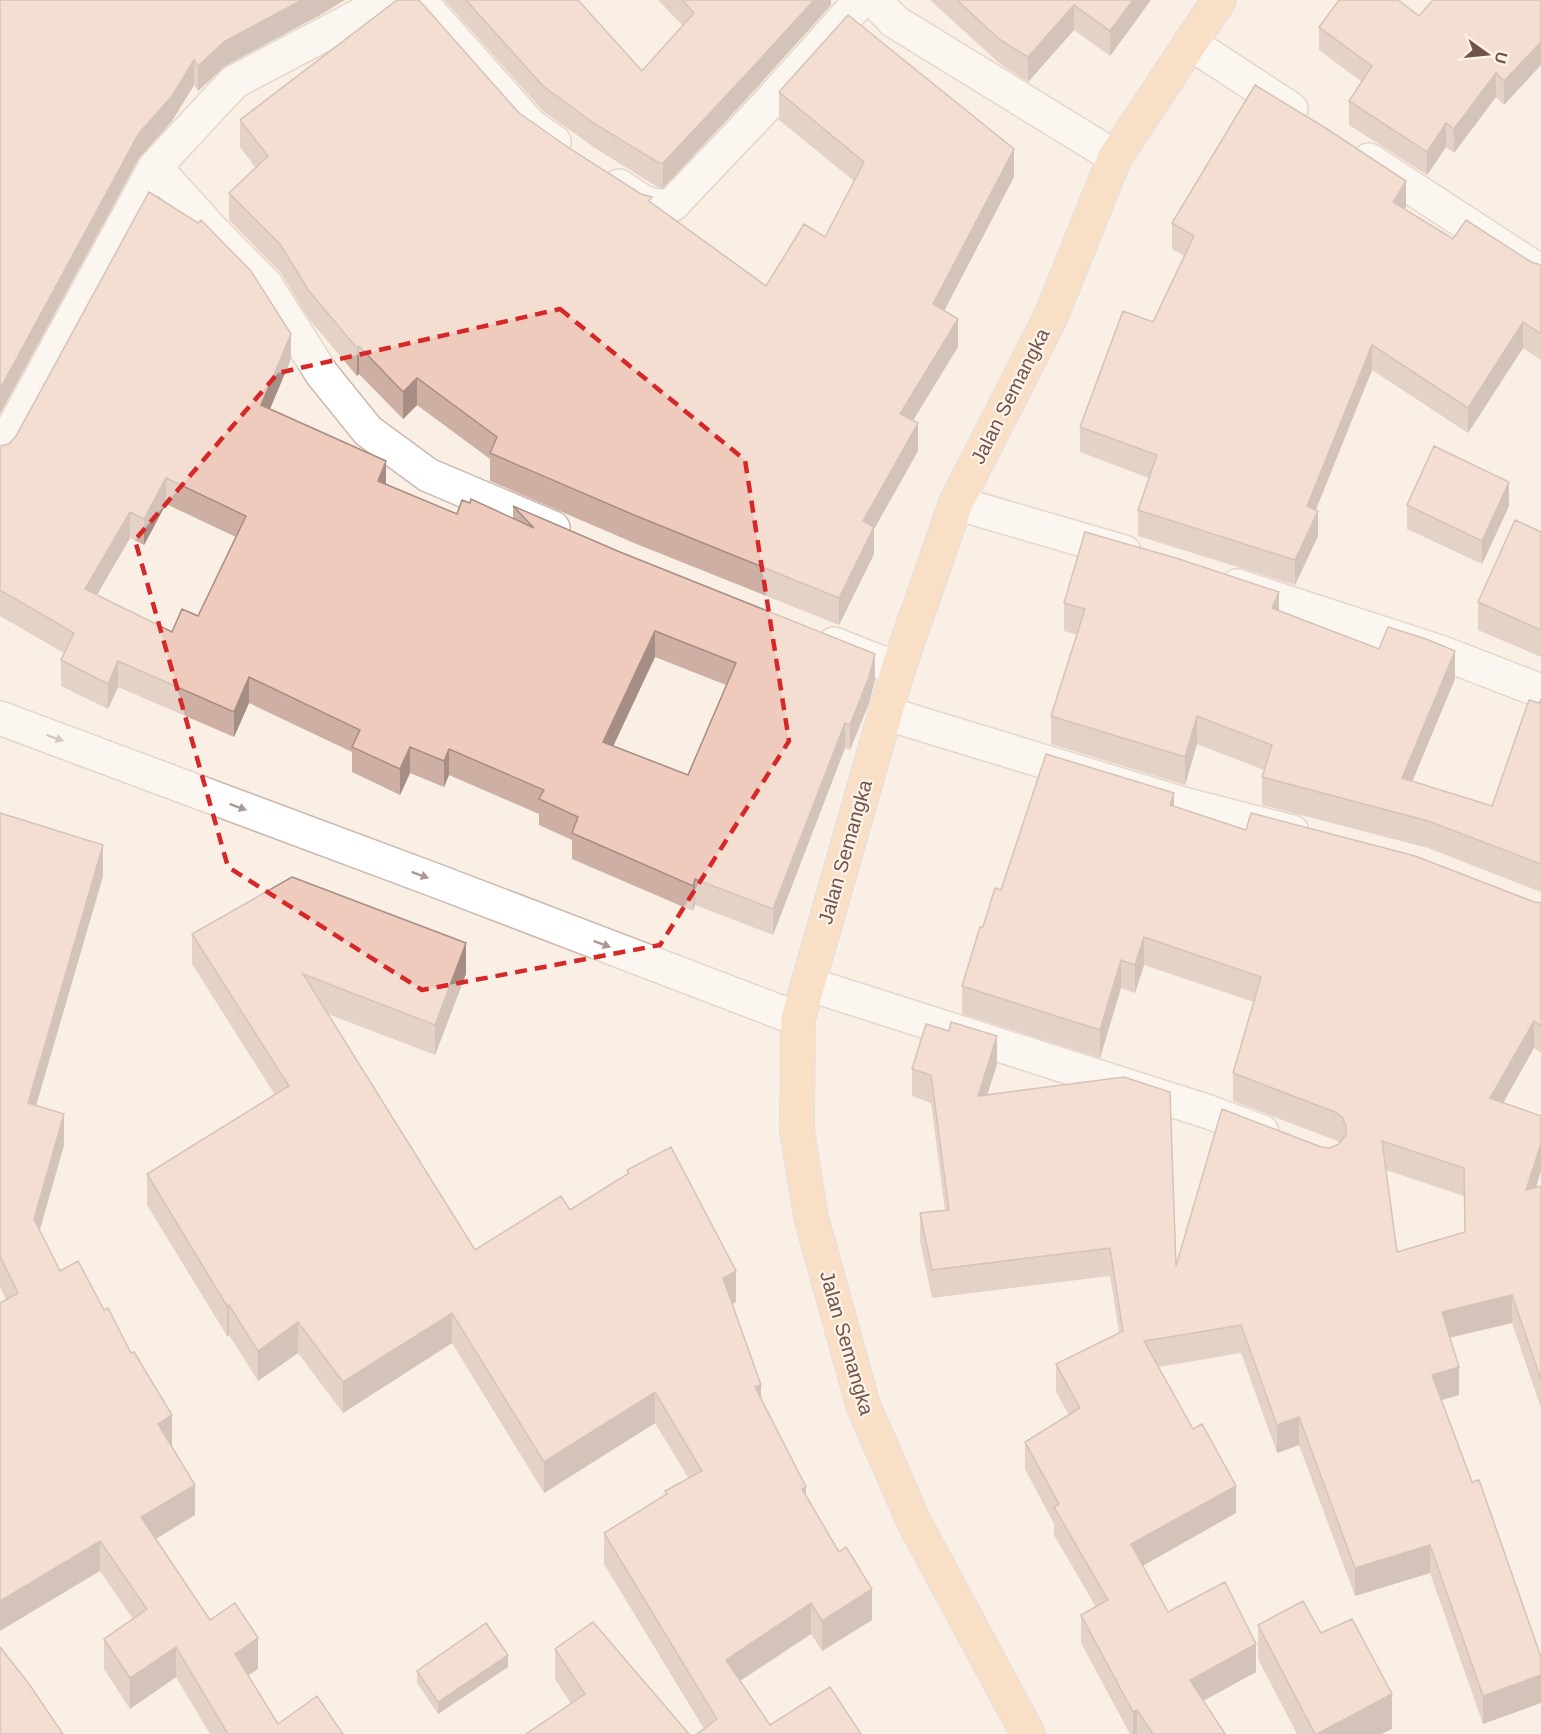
<svg xmlns="http://www.w3.org/2000/svg" width="1541" height="1734" font-family="Helvetica,sans-serif">
	<style>
		.lines { fill: none; stroke-linecap: round; stroke-linejoin: round }
		.minor-casing { stroke: #cdb8ae; stroke-width: 36 }
		.major-casing { stroke: #d7cfcd; stroke-width: 36 }
		.minor { stroke: #fff; stroke-width: 33 }
		.major { stroke: #f5cca0; stroke-width: 33 }
		.wall { fill: #cdafa3; fill-rule: evenodd }
		.shaded-wall { fill: #a78e84 }
		.building { fill: #eecbbd; stroke: #a78e84; stroke-width: 1.5; fill-rule: evenodd }
		.oneway { fill: #aa9893 }
		.marked { fill: none; stroke: #d62828; stroke-width: 4.5; stroke-dasharray: 12 8; stroke-linejoin: round }
		.labels { text-anchor: middle; dominant-baseline: central; stroke-width: 4.5; stroke-linejoin: round; paint-order: stroke }
		.street-label { font-size: 20px; fill: #71544b; stroke: #fef3e9 }
	</style>
	<rect width="100%" height="100%" fill="#faefe4"/>
	<g class="lines">
		<defs>
			<path id="minor" d="M419,0L530,125L554,142
				M874,0L894,21L1115,157
				M1190,43L1291,109
				M1369,160L1541,272
				M155,167L211,229L266,285L322,374L368,431L428,475L553,528
				M619,186C638,198 649,210 672,205L766,106L861,0
				M0,453L155,167L234,82L389,0
				M956,503L1124,552
				M1237,586L1440,652L1541,691
				M834,644L898,669
				M885,713L1183,804L1292,832
				M0,718L437,881L798,1019
				M808,984L1209,1112L1262,1132"/>
			<path id="major" d="M1028,1734L914,1522L863,1405L811,1217L797,1130L798,1019L898,669L956,503L1051,316L1115,157L1219,0"/>
		</defs>
		<!-- minor casing -->
		<use href="#minor" class="minor-casing"/>
		<!-- major casing -->
		<use href="#major" class="major-casing"/>
		<!-- minor -->
		<use href="#minor" class="minor"/>
		<!-- major -->
		<use href="#major" class="major"/>
	</g>
	<!-- wall -->
	<path class="wall" d="M0,0L320,15L225,66L198,91L194,85L172,121L139,158L0,414Z
		M444,0H578L642,71L683,26L658,0H831V5L752,93L663,188H659L595,148L543,111Z
		M930,0H1151L1110,56L1074,30L1028,82L999,63Z
		M1541,0L1504,105L1496,97L1454,153L1446,147L1427,175L1349,125V101L1362,82L1319,50V27L1419,16Z
		M779,92L1014,177L944,311L958,347L913,421L918,451L874,529V554L839,625L634,543L490,481V459L417,405L403,419L359,374L357,376L309,319L280,272L229,220V193L256,168L240,147V120L519,113L575,152L652,203L766,286L825,237L854,181L779,120Z
		M1406,207L1405,209L1453,239L1541,265V360L1523,348L1468,433L1372,370L1316,510L1318,536L1295,585L1138,536V510L1149,478L1080,452V427L1153,322L1184,256L1172,249V223Z
		M291,359L270,409L386,484L457,514L513,518V506L875,680L869,703L850,750L845,748L773,935L695,905L693,911L572,859V840L539,825V814L449,775L444,787L410,773L400,795L352,772V752L249,703L234,737L118,687L108,709L61,686V660L64,653L0,616V446ZM166,504L236,537L198,616L172,632L97,595L130,538L144,545ZM655,657L726,685L688,775L613,746Z
		M1407,505L1509,506L1482,564L1407,529Z
		M1541,532V657L1478,630V602Z
		M1064,603L1279,611L1455,679L1412,781L1492,806L1541,699V892L1428,848L1262,805V777L1264,770L1197,744L1185,785L1051,744V716L1077,635L1064,631Z
		M1174,806L1246,830L1534,902L1541,903V1053L1534,1048L1503,1103L1541,1171L1536,1187L1541,1186V1408L1512,1323L1450,1338L1459,1395L1441,1400L1472,1482L1541,1657L1483,1724L1430,1573L1355,1596L1299,1445L1277,1453L1241,1353L1158,1367L1236,1513L1143,1566L1168,1612L1256,1672L1203,1701L1225,1734H1130L1081,1643V1615L1096,1607L1054,1535V1524L1025,1469V1442L1069,1415L1056,1392V1364L1119,1333L1110,1276L932,1298L920,1241V1213L945,1210L931,1103L912,1096V1069L997,1064L987,1095L1176,1266L1321,1147L1330,1148L1340,1143L1335,1140L1233,1101V1073L1254,1002L1144,965L1135,993L1121,988L1100,1058L962,1014V986L983,927L1001,890ZM1386,1170L1464,1196L1465,1232L1397,1252Z
		M0,813L103,876L36,1105L64,1145L40,1230L60,1271L172,1446L195,1515L155,1539L210,1620L258,1669L248,1675L278,1724L343,1734H210L176,1677L130,1709L104,1669V1639L133,1619L100,1571L6,1300L0,1287Z
		M192,934L466,974L435,1055L328,1014L475,1250L570,1210L627,1174V1170L736,1302L732,1304L761,1397L806,1496L872,1620L822,1651L811,1634L740,1681L770,1725L861,1734L704,1729L604,1564V1533L665,1495V1491L689,1479L655,1423L544,1493L452,1343L343,1413L298,1353L258,1381L229,1335L227,1336L147,1205V1174L275,1095L192,964Z
		M1258,1625L1321,1633L1392,1729L1381,1734H1297L1258,1659Z
		M555,1649L689,1734L571,1704L555,1679Z
		M508,1667L438,1714L417,1683V1671Z"/>
	<!-- shaded-wall -->
	<path class="shaded-wall" d="M302,0H345L320,15L225,66L198,91V66L225,41Z
		M814,0H831V5L752,93L663,188V163Z
		M1133,0H1151L1110,56V31Z
		M1074,5V30L1028,82V57Z
		M1541,42V65L1504,105V81Z
		M194,60V85L172,121L139,158L0,414V389L139,133Z
		M1496,73V97L1454,153V129Z
		M1446,123V147L1427,175V152Z
		M1014,149V177L933,332V304Z
		M1406,181V207L1393,227V202Z
		M958,319V347L900,441V414Z
		M1523,322V348L1468,433V408Z
		M291,334V359L261,430V405Z
		M1372,345V370L1307,531V506Z
		M359,346V374L357,376V348Z
		M417,378V405L403,419V392Z
		M918,423V451L874,529V554L839,625V598L863,521Z
		M386,461V487L378,481Z
		M166,478V504L144,545V519Z
		M1509,482V506L1482,564V541Z
		M1318,511V536L1295,585V560Z
		M130,512V538L85,615V589Z
		M1279,592V620L1272,608Z
		M655,631V657L603,768V742Z
		M1455,651V679L1402,806V778Z
		M875,654V680L869,703L850,750V725Z
		M118,661V687L108,709V684Z
		M249,677V703L234,737V712Z
		M1197,716V744L1185,785V757Z
		M845,723V748L773,935V909Z
		M410,747V773L400,795V769Z
		M449,749V775L444,787V761Z
		M1174,793V821L1170,805Z
		M103,845V876L28,1133V1103Z
		M695,879V905L693,911V886Z
		M1144,937V965L1135,993V965Z
		M466,943V974L435,1055V1025Z
		M1121,960V988L1100,1058V1030Z
		M1534,1021V1048L1490,1126V1098Z
		M997,1036V1064L978,1124V1096Z
		M64,1114V1145L34,1249V1219Z
		M1541,1144V1171L1526,1218V1190Z
		M736,1271V1302L723,1309V1278Z
		M1512,1295V1323L1442,1339V1312Z
		M229,1305V1335L227,1336V1306Z
		M452,1313V1343L343,1413V1382Z
		M298,1322V1353L258,1381V1351Z
		M1459,1367V1395L1432,1403V1375Z
		M761,1385V1415L755,1387Z
		M655,1392V1423L544,1493V1462Z
		M172,1415V1446L158,1454V1424Z
		M1299,1417V1445L1277,1453V1425Z
		M195,1485V1515L141,1548V1517Z
		M1236,1486V1513L1131,1572V1544Z
		M806,1487V1517L802,1489Z
		M100,1541V1571L0,1631V1601Z
		M1430,1545V1573L1355,1596V1568Z
		M872,1589V1620L822,1651V1621Z
		M811,1603V1634L726,1690V1660Z
		M258,1638V1669L235,1684V1654Z
		M1256,1644V1672L1190,1708V1680Z
		M176,1647V1677L130,1709V1678Z
		M508,1655V1667L438,1714V1702Z
		M1541,1675V1703L1483,1724V1696Z
		M1392,1694V1729L1381,1734H1317Z
		M1137,1710V1734H1133V1712Z"/>
	<!-- building -->
	<path class="building" d="M0,0H302L225,41L198,66L194,60L172,96L139,133L0,389Z
		M397,0H419L519,113L575,152L641,194L652,197L649,201L766,286L804,224L825,237L864,162L779,92L848,15L1014,149L933,304L958,319L900,414L918,423L863,521L874,527L839,598L634,515L490,453L497,437L417,378L403,392L359,346L357,348L309,291L280,244L229,193L268,156L240,120Z
		M466,0H578L642,71L694,13L682,0H814L752,68L663,163H659L595,124L543,86Z
		M957,0H1133L1110,31L1074,5L1028,57L999,39Z
		M1339,0H1398L1419,16L1433,0H1541V42L1504,81L1496,73L1454,129L1446,123L1427,152L1349,101L1372,66L1319,27Z
		M1255,85L1327,129L1406,181L1393,202L1453,239L1466,220L1531,262L1541,265V334L1523,322L1468,408L1372,345L1307,506L1318,511L1295,560L1138,510L1157,455L1080,427L1123,311L1153,322L1194,236L1172,223Z
		M149,192L198,223L201,220L251,271L291,334L261,405L386,461L378,481L457,514L462,500L470,503L471,499L534,528L513,506L620,552L875,654L869,677L850,725L845,723L773,909L695,879L693,886L572,833L578,817L539,799L544,790L449,749L444,761L410,747L400,769L352,747L360,730L249,677L234,712L118,661L108,684L61,660L74,633L0,590V446L9,444L16,436ZM166,478L246,516L198,616L182,609L172,632L85,589L130,512L144,519ZM655,631L736,663L688,775L603,742Z
		M1434,446L1509,482L1482,541L1407,505Z
		M1515,520L1541,532V630L1478,602Z
		M1085,532L1179,559L1279,592L1272,608L1379,649L1388,627L1426,639L1455,651L1402,778L1492,806L1529,700L1539,703L1541,699V864L1428,821L1262,777L1272,745L1197,716L1185,757L1051,716L1085,609L1064,603Z
		M1046,754L1174,793L1170,805L1246,830L1251,813L1415,856L1534,902L1541,903V1026L1534,1021L1490,1098L1541,1116V1144L1526,1190L1541,1186V1380L1512,1295L1442,1312L1459,1367L1432,1375L1472,1482L1479,1480L1541,1657V1675L1483,1696L1430,1545L1355,1568L1299,1417L1277,1425L1241,1325L1144,1341L1193,1429L1202,1424L1236,1486L1131,1544L1168,1612L1225,1582L1256,1644L1190,1680L1225,1734H1153L1137,1710L1133,1712L1081,1615L1108,1600L1054,1507L1059,1504L1025,1442L1080,1408L1056,1364L1123,1331L1110,1248L932,1270L920,1213L949,1210L931,1075L912,1069L926,1024L949,1031L951,1022L997,1036L978,1096L1124,1077L1170,1092L1176,1266L1222,1109L1321,1147L1330,1148L1339,1144L1346,1135V1126L1342,1117L1335,1112L1233,1073L1261,977L1144,937L1135,965L1121,960L1100,1030L962,986L980,927H983L995,888L1001,890ZM1382,1141L1464,1168L1465,1232L1397,1252Z
		M0,813L103,845L28,1103L64,1114L34,1219L60,1271L78,1261L104,1310L108,1308L131,1353L134,1352L172,1415L158,1424L195,1485L141,1517L210,1620L235,1603L258,1638L235,1654L278,1724L317,1696L343,1734H228L176,1647L130,1678L104,1639L147,1609L100,1541L0,1601V1303L18,1293L0,1256Z
		M292,877L466,943L435,1025L303,974L475,1250L561,1196L570,1210L629,1173L627,1170L671,1147L736,1271L723,1278L761,1385L755,1387L806,1487L802,1489L839,1552L846,1547L872,1589L822,1621L811,1603L726,1660L770,1725L830,1687L861,1734H697L717,1719L604,1533L667,1494L665,1491L702,1471L655,1392L544,1462L452,1313L343,1382L298,1322L258,1351L229,1305L227,1306L147,1174L289,1086L192,934Z
		M1303,1601L1321,1633L1352,1619L1392,1694L1317,1734H1315L1258,1625Z
		M593,1622L689,1734H526L585,1694L555,1649Z
		M486,1623L508,1655L438,1702L417,1671Z
		M0,1647L29,1684L63,1734H0Z"/>
	<!-- one-way arrows -->
	<defs><path id="oneway-solid" d="M-6-.8H1V-3.2L6.5 0L1 3.2V.8H-6Z" transform="scale(1.5)"/></defs>
	<g class="oneway">
		<use href="#oneway-solid" transform="translate(55 738) rotate(20)"/>
		<use href="#oneway-solid" transform="translate(238 807) rotate(20)"/>
		<use href="#oneway-solid" transform="translate(420 875) rotate(20)"/>
		<use href="#oneway-solid" transform="translate(602 944) rotate(21)"/>
	</g>
	<!-- marked area -->
	<path d="M0 0H1541V1734H0ZM560,309L745,460L789,741L660,945L422,990L228,867L135,540L278,373Z" fill="#faefe4" fill-opacity=".55" fill-rule="evenodd"/>
	<path class="marked" d="M560,309L745,460L789,741L660,945L422,990L228,867L135,540L278,373Z"/>
	<g class="labels">
		<!-- street labels -->
		<g class="street-label">
			<text transform="translate(1010 396) rotate(-63)">Jalan Semangka</text>
			<text transform="translate(845 852) rotate(-74)">Jalan Semangka</text>
			<text transform="translate(847 1343) rotate(74)">Jalan Semangka</text>
		</g>
	</g>
	<!-- north arrow -->
	<g transform="translate(1487 54) rotate(105)" stroke="#fef3e9" stroke-width="4.5" paint-order="stroke">
	<path d="M0-4.5L10 22L0 15L-10 22Z" fill="#71544b"/>
	<text y="-9" font-size="16" font-weight="bold" text-anchor="middle" fill="#71544b">U</text>
	</g>
</svg>
